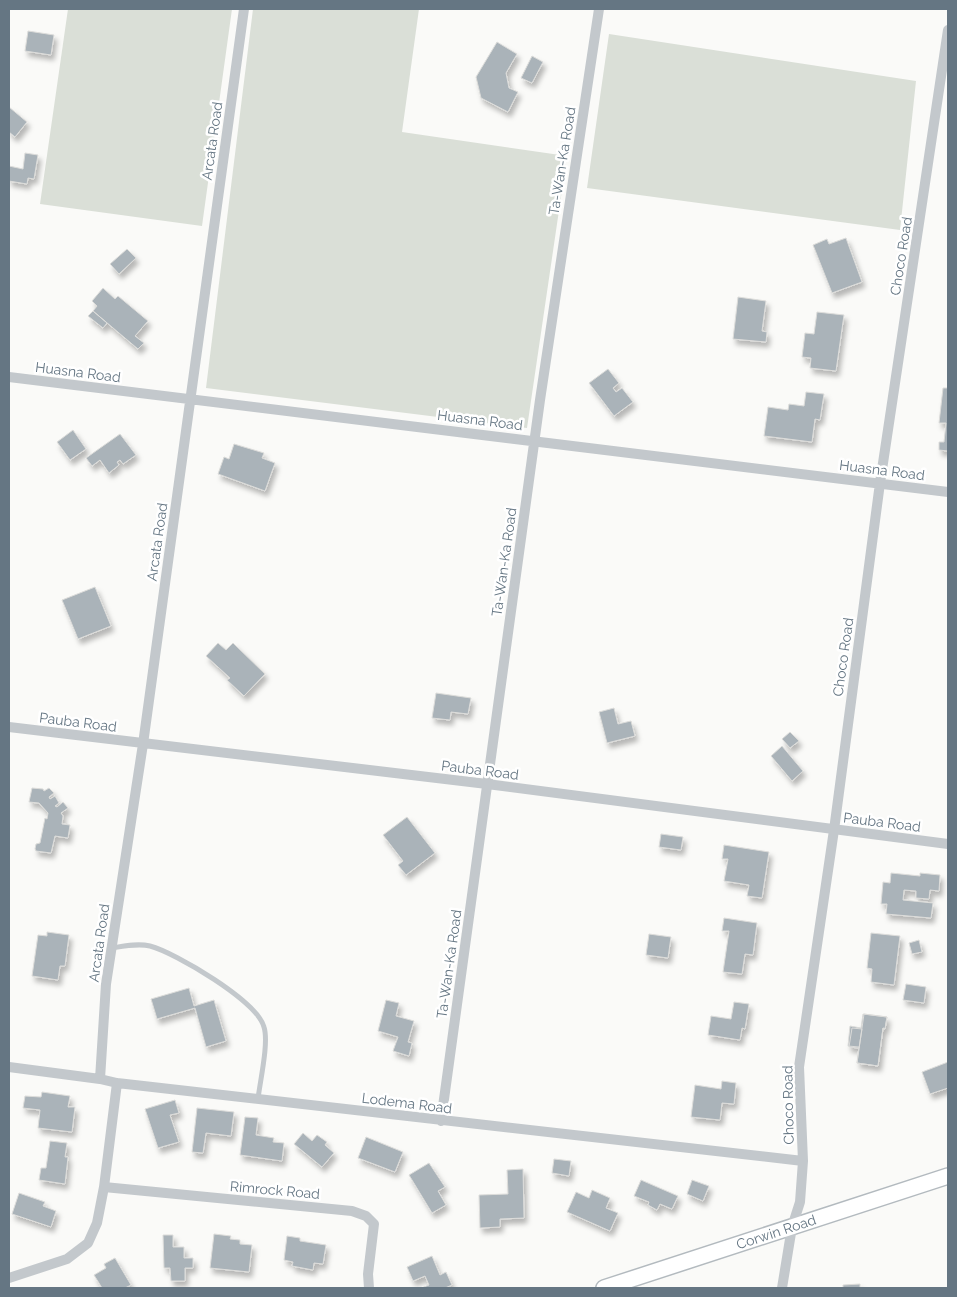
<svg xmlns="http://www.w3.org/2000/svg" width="957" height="1297" font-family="Raleway,sans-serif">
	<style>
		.green { fill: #dadfd7 }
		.building { fill: #aab3b9; stroke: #dcdcda; filter: url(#shadow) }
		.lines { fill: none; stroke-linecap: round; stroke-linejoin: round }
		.secondary-casing { stroke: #b3babf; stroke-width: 18 }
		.lane { stroke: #c3c8cc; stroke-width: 5 }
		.street { stroke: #c3c8cc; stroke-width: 10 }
		.secondary { stroke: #fff; stroke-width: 15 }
		.labels { text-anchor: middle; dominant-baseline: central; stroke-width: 5; stroke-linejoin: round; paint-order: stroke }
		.street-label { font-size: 14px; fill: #657683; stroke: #fff }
	</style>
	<defs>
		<filter id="shadow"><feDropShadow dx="3" dy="5" stdDeviation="2.5" flood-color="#0004"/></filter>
	</defs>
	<rect width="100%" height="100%" fill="#fafaf8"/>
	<!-- green -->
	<path class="green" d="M68,9H232L202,226L40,204Z
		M253,9H419L402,132L567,156L527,428L206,388Z
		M609,34L916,81L900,230L587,188Z"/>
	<!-- building -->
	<path class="building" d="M28,31L54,35L51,55L25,51Z
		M497,42L517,54L506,73L509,88L518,92L508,112L481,98L476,77Z
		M532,56L543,62L532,83L521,78Z
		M9,107L27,122L15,137L9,132Z
		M25,153L38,155L34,179L28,178L27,184L9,181V166L23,169Z
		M846,238L862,282L832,293L813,245L827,239L829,244Z
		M127,249L136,258L119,274L110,264Z
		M103,288L115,299L118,296L148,321L135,336L144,343L138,349L93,311L97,306L92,301Z
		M738,297L766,301L762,331L767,332L766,342L733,339Z
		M93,311L107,323L103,328L88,316Z
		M817,312L844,315L836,371L810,368L811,358L802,357L805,333L814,334Z
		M608,369L619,383L613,388L616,392L622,388L633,402L614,416L589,383Z
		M943,388H948V451L939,450V442H944L946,423H939Z
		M806,392L824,394L820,420L815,419L812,442L764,436L768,407L788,410L789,404L804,406Z
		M73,430L86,449L70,460L57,442Z
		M120,434L136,455L123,464L120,460L117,462L119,465L109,473L100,460L92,466L86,458Z
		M234,444L264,453L262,458L275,463L265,491L218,474L224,457L229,459Z
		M95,587L111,626L78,639L62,600Z
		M218,643L226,650L233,643L265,674L244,696L227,680L230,678L206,656Z
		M436,693L471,698L468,714L451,712L450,720L432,718Z
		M614,708L618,724L631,721L635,736L607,743L599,712Z
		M790,732L799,741L790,748L782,739Z
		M782,746L803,771L792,781L771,756Z
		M32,788L43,789L44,791L49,788L54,793L49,797L50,799L55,796L59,803L55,806L57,807L63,802L68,808L61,813L63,816L62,824L70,825L68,838L55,836L51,853L36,851L35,849L36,844L40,843L45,818L47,819L48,813L39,803L29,802Z
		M407,817L435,853L406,875L398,865L403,861L383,835Z
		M661,834L683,837L681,850L659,847Z
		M724,845L769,852L762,898L747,896L749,885L724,881L728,859H722Z
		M891,873L920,876V873L940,875L939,891L930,890L929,899L916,898V891L904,890L903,900L933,903L931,918L886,914L887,904H881L883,882L890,883Z
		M724,918L757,923L753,955L745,954L742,974L723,972L729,931H722Z
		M47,932L69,935L65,966H60L58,980L32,976L38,935L47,936Z
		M871,933L900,936L894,985L871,982L872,969L867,968Z
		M649,934L671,937L668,958L646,955Z
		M919,940L922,952L912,954L909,943Z
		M906,984L926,987L924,1003L903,1000Z
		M189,988L194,1006L214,1000L226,1041L206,1047L195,1008L157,1019L151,999Z
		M386,1000L399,1003L396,1016L414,1021L408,1042L412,1043L409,1056L393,1051L398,1037L378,1031Z
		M734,1002L749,1004L745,1029L742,1028L740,1040L708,1035L711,1016L731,1019Z
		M863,1014L887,1017L885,1029L883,1028L878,1066L857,1063L859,1047L848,1046L850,1026L861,1028Z
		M864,1014L887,1017L885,1029L883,1028L878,1066L857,1063Z
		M852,1028L862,1029L859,1048L849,1047Z
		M948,1062V1088L930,1094L922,1072Z
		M722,1081L736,1083L734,1104L722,1103L720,1120L691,1117L695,1085L721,1089Z
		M42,1092L70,1096L68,1107H75L72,1132L38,1128L40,1110L23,1108L25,1096L41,1097Z
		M175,1100L179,1113L170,1115L179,1142L158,1148L145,1109Z
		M197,1108L234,1112L231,1136L206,1133L203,1153L192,1152Z
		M245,1117L258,1118L256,1135L274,1138L273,1142L284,1143L282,1161L240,1155Z
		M303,1133L312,1141L317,1135L327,1142L325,1145L334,1153L322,1167L294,1144Z
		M366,1137L403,1152L395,1172L358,1158Z
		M50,1141L67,1143L65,1157H68L65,1184L39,1180L41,1168H46Z
		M554,1159L571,1161L569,1176L552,1173Z
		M429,1163L445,1187L438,1191L446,1205L432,1213L409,1175Z
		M523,1169L524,1218L500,1219V1227L480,1228L479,1195L508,1194L507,1170Z
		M641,1180L678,1196L672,1209L660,1204L657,1210L648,1205L649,1202L634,1196Z
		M692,1180L709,1186L703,1201L687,1194Z
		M592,1190L610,1198L606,1208L618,1213L610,1231L567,1212L576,1192L589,1198Z
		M19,1193L45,1202L43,1206L56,1211L51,1227L12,1214Z
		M214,1234L231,1236L230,1239L240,1240V1244L252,1245L249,1272L210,1268Z
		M163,1235H173V1247H184V1258H193V1268H185V1281H171L170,1268H164Z
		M287,1236L300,1238V1241L326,1245L323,1264L314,1263L313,1270L292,1266L293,1262L284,1260Z
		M432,1256L440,1275L446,1272L452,1285L445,1288H421L429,1285L425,1276L413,1281L407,1267Z
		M115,1258L131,1285L125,1288H102L94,1275L106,1268L104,1264Z
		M860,1284V1288H843V1285Z"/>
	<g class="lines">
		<defs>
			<g id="secondary">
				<path id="s1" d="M604,1288L948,1176"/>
			</g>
		</defs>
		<!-- secondary casing -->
		<use href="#secondary" class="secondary-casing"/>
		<!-- lane -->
		<path class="lane" d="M112,948C124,946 138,943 150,946C176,953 257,1001 264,1027C269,1043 260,1081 258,1099"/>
		<!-- street -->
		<path class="street" d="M9,377L948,492
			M9,727L487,784L948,844
			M9,1067L100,1079L117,1083L803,1161
			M100,1079L106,984L143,744L244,9
			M441,1121L540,400L599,9
			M104,1187L352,1211L366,1216L374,1224L368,1274L369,1288
			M9,1278L67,1259L88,1243L97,1223L104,1187L117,1083
			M782,1288L792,1227L800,1202L803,1161L799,1067L834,830L880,483L948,30"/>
		<!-- secondary -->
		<use href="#secondary" class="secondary"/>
	</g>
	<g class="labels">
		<!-- street labels -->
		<g class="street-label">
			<text transform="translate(212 141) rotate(-82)">Arcata Road</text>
			<text transform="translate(562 161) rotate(-81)">Ta-Wan-Ka Road</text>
			<text transform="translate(901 256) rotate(-81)">Choco Road</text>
			<text transform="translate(78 372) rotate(7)">Huasna Road</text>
			<text transform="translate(480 420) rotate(7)">Huasna Road</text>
			<text transform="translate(882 470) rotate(7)">Huasna Road</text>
			<text transform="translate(157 542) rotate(-82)">Arcata Road</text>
			<text transform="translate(504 562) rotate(-82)">Ta-Wan-Ka Road</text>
			<text transform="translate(843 657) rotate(-82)">Choco Road</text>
			<text transform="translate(78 722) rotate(7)">Pauba Road</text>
			<text transform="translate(480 770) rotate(7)">Pauba Road</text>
			<text transform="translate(882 822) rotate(7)">Pauba Road</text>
			<text transform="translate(99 943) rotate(-82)">Arcata Road</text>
			<text transform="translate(449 964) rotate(-82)">Ta-Wan-Ka Road</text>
			<text transform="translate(407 1103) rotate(7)">Lodema Road</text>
			<text transform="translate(788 1105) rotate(-91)">Choco Road</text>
			<text transform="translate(275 1190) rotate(5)">Rimrock Road</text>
			<text stroke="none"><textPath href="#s1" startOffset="181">Corwin Road</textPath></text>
		</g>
	</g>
	<!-- border -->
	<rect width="957" height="1297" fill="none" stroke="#657683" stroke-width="20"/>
</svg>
